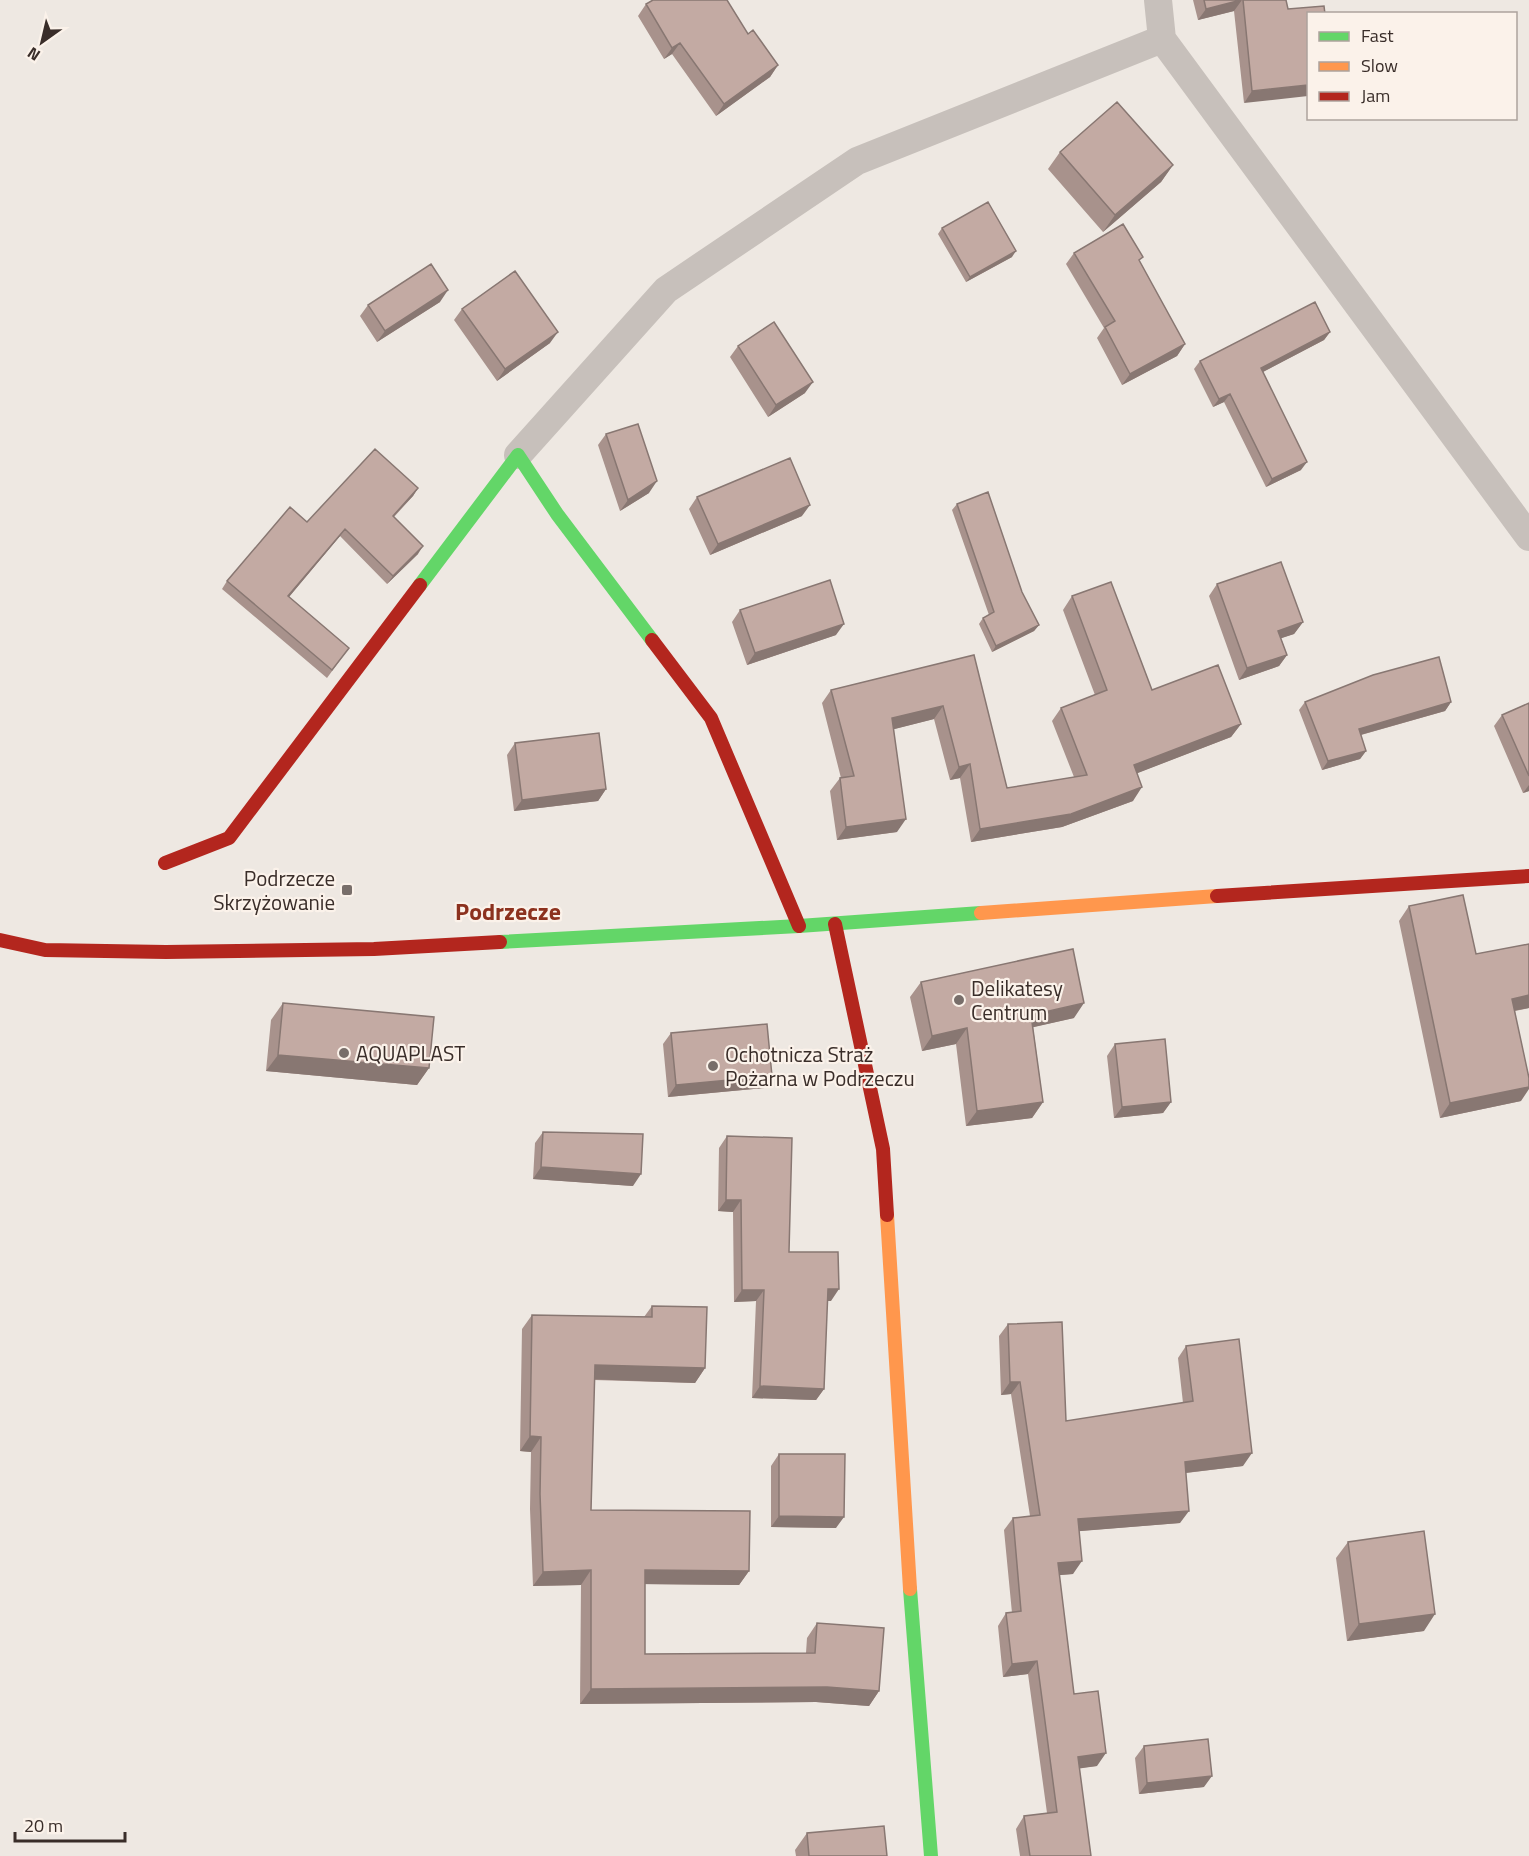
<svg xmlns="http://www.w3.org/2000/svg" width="1529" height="1856" font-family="'Titillium Web',sans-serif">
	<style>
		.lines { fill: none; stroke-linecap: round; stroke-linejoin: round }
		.street { stroke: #c7c0bb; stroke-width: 28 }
		.fast { stroke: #63d668; stroke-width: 14 }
		.slow { stroke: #ff974d; stroke-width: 14 }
		.jam { stroke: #b3261e; stroke-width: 14 }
		.wall { fill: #a8928c }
		.shaded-wall { fill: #887772 }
		.building { fill: #c3aaa3; stroke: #887772; stroke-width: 1.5 }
		.poi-dot { fill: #786e6a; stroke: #fbf2ea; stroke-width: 2 }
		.labels { text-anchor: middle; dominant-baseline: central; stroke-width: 4.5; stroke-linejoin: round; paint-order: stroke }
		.poi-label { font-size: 21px; fill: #392d29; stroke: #fbf2ea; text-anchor: start }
		.quarter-label { font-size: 24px; font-weight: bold; fill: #8c311e; stroke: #fbf2ea }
	</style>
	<rect width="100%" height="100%" fill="#eee8e2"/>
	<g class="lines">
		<!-- street -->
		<path class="street" d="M1158,0L1162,39L1529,537
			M518,455L666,290L857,161L1162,39"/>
		<!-- fast -->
		<path class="fast" d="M420,585L518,455L557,514L652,640
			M500,942L799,926L981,913
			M910,1589L931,1856"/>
		<!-- slow -->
		<path class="slow" d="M981,913L1217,896
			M887,1215L910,1589"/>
		<!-- jam -->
		<path class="jam" d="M652,640L711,718L799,926
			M165,863L229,838L420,585
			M1217,896L1529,876
			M835,924L883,1149L887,1215
			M0,940L45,950L166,952L374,949L500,942"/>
	</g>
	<!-- wall -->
	<path class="wall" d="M1193,0H1286L1288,9L1324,6L1244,103L1234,11L1198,20Z
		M646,4L748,34L778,65L770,77L716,116L672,54L664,59L638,16Z
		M1060,152L1173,165L1161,182L1103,232L1048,169Z
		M942,228L1012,257L966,282L938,234Z
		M1074,253L1140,262L1185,344L1177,356L1122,385L1097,338L1104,328L1066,264Z
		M440,302L377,342L360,316L368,305Z
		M462,309L550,343L497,381L454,320Z
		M1330,332L1324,340L1263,372L1301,470L1266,487L1224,402L1213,407L1194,369L1200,361Z
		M738,346L805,393L768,417L730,357Z
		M606,434L649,493L620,511L598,445Z
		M418,488L413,496L394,517L418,554L387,584L340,536L289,597L349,648L327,678L222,589L227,581L307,522Z
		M697,497L802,516L710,555L689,509Z
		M957,504L1039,625L1034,631L992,652L979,624L983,618L989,615L952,510Z
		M1217,584L1303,622L1294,634L1281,638L1287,655L1279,666L1239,680L1209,596Z
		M1072,596L1152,690L1241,724L1231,737L1137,773L1133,801L1062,827L971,842L960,778L950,780L934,719L894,729L897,832L837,840L830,791L840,778H841L822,703L831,690L974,655L1007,788L1074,777L1052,721L1061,708L1095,695L1063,610Z
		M740,610L836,635L747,665L732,622Z
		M1305,702H1451L1445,711L1361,735L1366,751L1360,759L1322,770L1299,710Z
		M1529,703V791L1523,793L1494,726L1502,715Z
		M515,743L606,789L598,801L514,811L507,755Z
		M1409,906L1476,954L1529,944V1008L1515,1011L1521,1101L1440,1118L1399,921Z
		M921,982L1074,1018L1033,1027L1043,1102L1032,1118L966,1126L956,1044L922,1051L910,997Z
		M283,1003L429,1068L417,1085L266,1071L271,1020Z
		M671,1033L772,1076L764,1088L668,1097L663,1044Z
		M1115,1044L1171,1102L1163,1113L1114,1118L1107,1056Z
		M543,1132L633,1186L533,1179L535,1143Z
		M727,1136L789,1252L831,1301H827L824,1389L816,1400L752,1398L756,1301L734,1302L733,1212L718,1211L719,1148Z
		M652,1306L705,1368L695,1383L594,1380L591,1510L749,1571L739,1585L645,1584V1654L806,1653L807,1638L817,1623L879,1691L869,1706L816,1702L580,1704L581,1585L533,1586L530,1509L531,1452L520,1451L522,1329L532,1315L644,1317Z
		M1008,1324L1066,1421L1183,1403L1178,1358L1186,1346L1243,1466L1186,1473L1180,1523L1079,1531L1073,1574L1059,1575L1074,1694L1097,1766L1079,1768L1091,1856H1020L1016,1829L1024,1816L1047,1813L1028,1674L1003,1677L998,1626L1006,1613H1012L1004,1530L1013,1518L1030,1516L1011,1394L1001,1395L999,1336Z
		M779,1454L836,1528L771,1527V1466Z
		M1348,1542L1424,1631L1347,1641L1336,1558Z
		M1144,1746L1204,1787L1139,1794L1135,1758Z
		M807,1833L887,1856H796L795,1850Z"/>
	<!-- shaded-wall -->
	<path class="shaded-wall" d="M1242,0L1234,11L1198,20L1206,9Z
		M680,43L672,54L664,59L672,48Z
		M778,65L770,77L716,116L724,104Z
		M1308,85V96L1244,103L1252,91Z
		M1173,165L1161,182L1103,232L1115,215Z
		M1016,251L1012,257L966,282L970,277Z
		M448,290L440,302L377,342L385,331Z
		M558,332L550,343L497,381L505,369Z
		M1330,332L1324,340L1255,376L1261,368Z
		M1185,344L1177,356L1122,385L1130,374Z
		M813,382L805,393L768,417L776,405Z
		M1230,394L1224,402L1213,407L1219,399Z
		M1307,462L1301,470L1266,487L1272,479Z
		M657,481L649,493L620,511L628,500Z
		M418,488L413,496L387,523L393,516Z
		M810,505L802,516L710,555L718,544Z
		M345,529L340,536L283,604L288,596Z
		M423,546L418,554L387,584L393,576Z
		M1303,622L1294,634L1270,642L1278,631Z
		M844,624L836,635L747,665L755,653Z
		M1039,625L1034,631L992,652L996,646Z
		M1287,655L1279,666L1239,680L1247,668Z
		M1451,702L1445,711L1353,737L1359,729Z
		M943,706L934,719L883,732L892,718Z
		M1241,724L1231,737L1125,778L1134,765Z
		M1366,751L1360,759L1322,770L1328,761Z
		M970,764L960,778L950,780L959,767Z
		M1529,785V791L1523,793Z
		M1142,787L1133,801L1062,827L971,842L980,829Z
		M606,789L598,801L514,811L522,800Z
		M906,819L897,832L837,840L846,827Z
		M1529,995V1008L1502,1013L1512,999Z
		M1084,1003L1074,1018L1021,1030L1031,1015Z
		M967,1028L956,1044L922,1051L932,1036Z
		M278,1055L429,1068L417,1085L266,1071Z
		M772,1076L764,1088L668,1097L676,1085Z
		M1529,1087V1089L1521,1101L1440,1118L1450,1103Z
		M1043,1102L1032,1118L966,1126L977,1111Z
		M1171,1102L1163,1113L1114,1118L1122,1107Z
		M541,1167L641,1174L633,1186L533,1179Z
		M726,1200H741L733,1212L718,1211Z
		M828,1289H839L831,1301H820Z
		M742,1290H764L756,1301L734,1302Z
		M595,1365L705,1368L695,1383L585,1379Z
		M1010,1382H1020L1011,1394L1001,1395Z
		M760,1386L824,1389L816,1400L752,1398Z
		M530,1436L541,1437L531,1452L520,1451Z
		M1252,1453L1243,1466L1176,1474L1185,1462Z
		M1189,1511L1180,1523L1069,1532L1078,1519Z
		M779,1516L844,1517L836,1528L771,1527Z
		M1082,1561L1073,1574L1049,1576L1058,1563Z
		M591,1570L581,1585L533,1586L543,1572Z
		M645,1570L749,1571L739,1585L635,1584Z
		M1435,1614L1424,1631L1347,1641L1359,1624Z
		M1037,1661L1028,1674L1003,1677L1012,1664Z
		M827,1687L879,1691L869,1706L816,1702L580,1704L591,1689Z
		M1106,1753L1097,1766L1069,1770L1078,1757Z
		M1212,1776L1204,1787L1139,1794L1147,1783Z"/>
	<!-- building -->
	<path class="building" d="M653,0H727L748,34L753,30L778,65L724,104L680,43L672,48L646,4Z
		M1204,0H1241L1206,9Z
		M1243,0H1286L1288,9L1324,6L1325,14H1308V85L1252,91Z
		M1117,102L1173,165L1115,215L1060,152Z
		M988,202L1016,251L970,277L942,228Z
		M1123,224L1143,257L1139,260L1185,344L1130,374L1105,327L1115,321L1074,253Z
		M431,264L448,290L385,331L368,305Z
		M515,271L558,332L505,369L462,309Z
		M1315,302L1330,332L1261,368L1307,462L1272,479L1230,394L1219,399L1200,361Z
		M774,322L813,382L776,405L738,346Z
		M638,424L657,481L628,500L606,434Z
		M375,449L418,488L393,516L423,546L393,576L345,529L288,596L349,648L332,670L227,581L290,507L307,522Z
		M790,458L810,505L718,544L697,497Z
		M988,492L1022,592L1039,625L996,646L983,618L994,612L957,504Z
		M1281,562L1303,622L1278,631L1287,655L1247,668L1217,584Z
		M830,580L844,624L755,653L740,610Z
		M1111,582L1152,690L1218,665L1241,724L1134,765L1142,787L1071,814L980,829L970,764L959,767L943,706L892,718L906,819L846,827L840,778L854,776L831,690L974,655L1007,788L1087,775L1061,708L1107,690L1072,596Z
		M1439,657L1451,702L1359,729L1366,751L1328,761L1305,702L1373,675Z
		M1529,703V776L1502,715Z
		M599,733L606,789L522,800L515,743Z
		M1463,895L1476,954L1529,944V995L1512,999L1529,1078V1087L1450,1103L1409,906Z
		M1073,949L1084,1003L1031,1015L1043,1102L977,1111L967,1028L932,1036L921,982Z
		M283,1003L434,1017L429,1068L278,1055Z
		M767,1024L772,1076L676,1085L671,1033Z
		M1165,1039L1171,1102L1122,1107L1115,1044Z
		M543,1132L643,1134L641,1174L541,1167Z
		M727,1136L792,1138L789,1252H838L839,1289H828L824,1389L760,1386L764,1290H742L741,1200H726Z
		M652,1306L707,1307L705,1368L595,1365L591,1510L750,1511L749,1571L645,1570V1654L815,1653L817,1623L884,1628L879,1691L827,1687L591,1689V1570L543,1572L540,1494L541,1437L530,1436L532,1315L652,1317Z
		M1062,1322L1066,1421L1193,1401L1186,1346L1239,1339L1252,1453L1185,1462L1189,1511L1078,1519L1082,1561L1058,1563L1074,1694L1098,1691L1106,1753L1078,1757L1091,1856H1030L1024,1816L1057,1812L1037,1661L1012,1664L1006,1613L1021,1611L1013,1518L1040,1515L1020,1382H1010L1008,1324Z
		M779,1454H845L844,1517L779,1516Z
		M1424,1531L1435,1614L1359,1624L1348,1542Z
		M1208,1739L1212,1776L1147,1783L1144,1746Z
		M884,1826L887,1856H809L807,1833Z"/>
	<!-- markers -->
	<g class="poi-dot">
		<rect x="341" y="884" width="12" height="12" rx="3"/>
		<circle cx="959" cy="1000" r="6"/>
		<circle cx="344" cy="1053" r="6"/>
		<circle cx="713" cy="1066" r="6"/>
	</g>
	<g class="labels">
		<!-- poi labels -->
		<g class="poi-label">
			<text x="335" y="878" text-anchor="end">Podrzecze<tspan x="335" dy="24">Skrzyżowanie</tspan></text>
			<text x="971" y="988">Delikatesy<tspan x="971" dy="24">Centrum</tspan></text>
			<text x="356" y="1053">AQUAPLAST</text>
			<text x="725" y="1054">Ochotnicza Straż<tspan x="725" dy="24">Pożarna w Podrzeczu</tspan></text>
		</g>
		<!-- quarter labels -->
		<g class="quarter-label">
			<text x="508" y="911">Podrzecze</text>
		</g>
	</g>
	<!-- legend -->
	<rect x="1307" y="12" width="210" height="108" fill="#fbf2ea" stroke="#ada39d" stroke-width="1.5"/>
	<rect x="1319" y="32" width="30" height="9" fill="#63d668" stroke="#ada39d" stroke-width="1.5"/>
	<text x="1361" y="42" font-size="18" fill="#392d29">Fast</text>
	<rect x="1319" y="62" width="30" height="9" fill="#ff974d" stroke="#ada39d" stroke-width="1.5"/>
	<text x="1361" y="72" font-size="18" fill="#392d29">Slow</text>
	<rect x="1319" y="92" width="30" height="9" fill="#b3261e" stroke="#ada39d" stroke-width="1.5"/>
	<text x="1361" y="102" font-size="18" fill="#392d29">Jam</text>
	<!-- north arrow -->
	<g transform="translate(42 42) rotate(214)" stroke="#fbf2ea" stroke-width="4.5" paint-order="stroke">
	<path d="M0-4.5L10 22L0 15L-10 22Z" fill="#392d29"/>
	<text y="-9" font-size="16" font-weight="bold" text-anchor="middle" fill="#392d29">N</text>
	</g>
	<!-- scale -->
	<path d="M15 1832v9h110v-9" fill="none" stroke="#392d29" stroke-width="3"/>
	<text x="24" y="1832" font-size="18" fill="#392d29" stroke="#fbf2ea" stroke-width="4.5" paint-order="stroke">20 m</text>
</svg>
